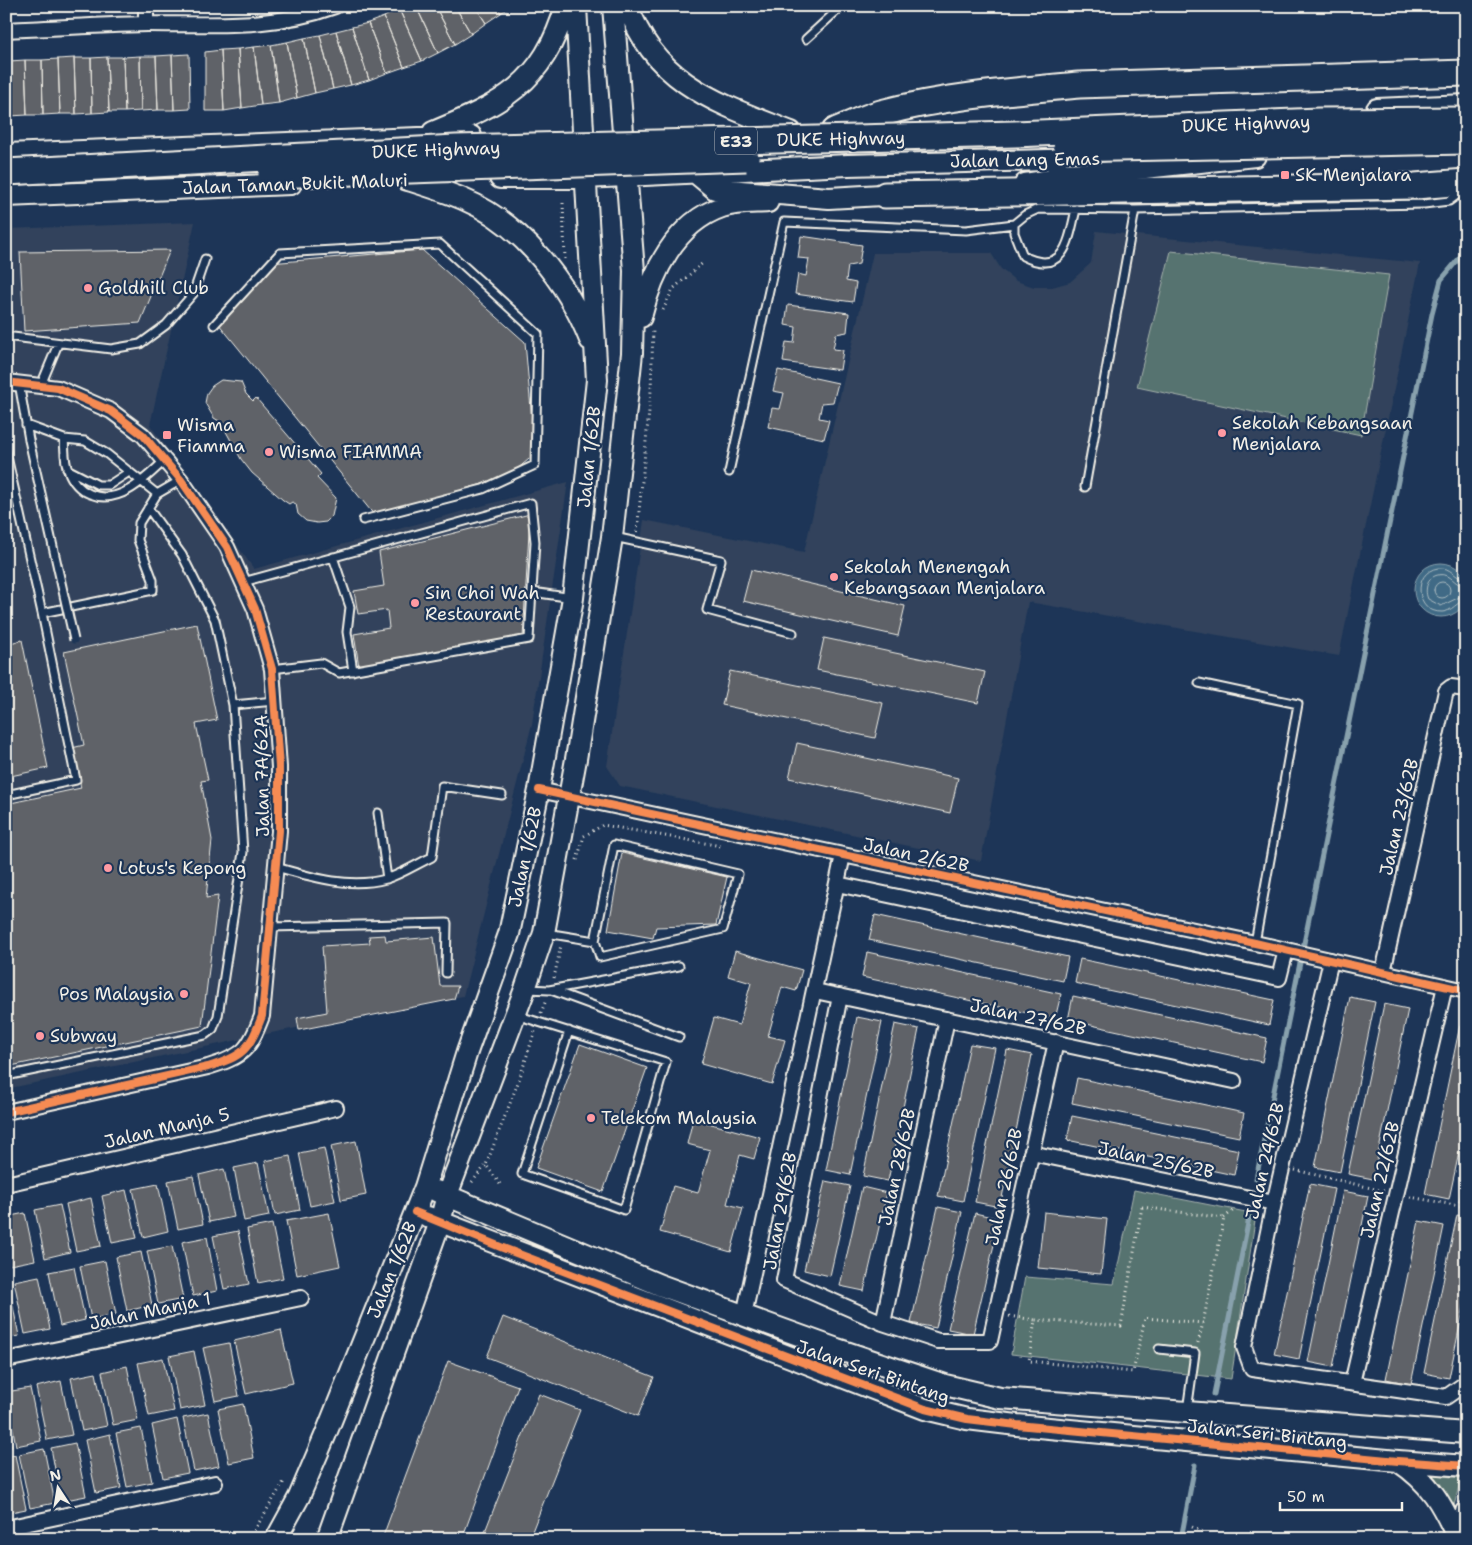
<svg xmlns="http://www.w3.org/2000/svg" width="1472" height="1545" font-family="'Shantell Sans',sans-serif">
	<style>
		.built { fill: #30425c }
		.green { fill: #577370; stroke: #a6b2ac }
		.water { fill: #406b86; stroke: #88a1ad }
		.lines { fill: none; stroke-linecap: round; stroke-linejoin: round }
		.shore { stroke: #acbbc1; stroke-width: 1 }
		.stream { stroke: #88a1ad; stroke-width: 5 }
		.building { fill: #5e6268; stroke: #f4f1e8 }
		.lane-casing { stroke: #f4f1e8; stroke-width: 11 }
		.street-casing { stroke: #f4f1e8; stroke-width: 18 }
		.secondary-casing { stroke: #f4f1e8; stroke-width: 24 }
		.highway-casing { stroke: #f4f1e8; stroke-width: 29 }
		.path { stroke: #f4f1e8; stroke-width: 3; stroke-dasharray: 1 4; stroke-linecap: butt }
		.lane { stroke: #1d3557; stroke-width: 7 }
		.street { stroke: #1d3557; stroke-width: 14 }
		.secondary { stroke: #1d3557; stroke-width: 20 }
		.highway { stroke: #1d3557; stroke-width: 25 }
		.lane-bridge-casing { stroke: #f4f1e8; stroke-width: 11; stroke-linecap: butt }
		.highway-bridge-casing { stroke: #f4f1e8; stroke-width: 29; stroke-linecap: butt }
		.lane-bridge { stroke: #1d3557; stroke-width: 7 }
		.highway-bridge { stroke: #1d3557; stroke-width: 25 }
		.cycleway-casing { stroke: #1d3557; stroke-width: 11 }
		.cycleway { stroke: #f68b52; stroke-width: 8 }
		.poi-dot { fill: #ff9aa2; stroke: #1d3557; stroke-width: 2 }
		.labels { text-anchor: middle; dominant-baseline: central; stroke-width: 4.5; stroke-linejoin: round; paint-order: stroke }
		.shield { fill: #1d3557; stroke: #b4b9bc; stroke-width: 1 }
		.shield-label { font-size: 16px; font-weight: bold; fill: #f4f1e8 }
		.street-label { font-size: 18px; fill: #f4f1e8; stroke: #1d3557 }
		.poi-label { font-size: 18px; fill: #f4f1e8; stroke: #1d3557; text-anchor: start }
	</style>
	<rect width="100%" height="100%" fill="#1d3557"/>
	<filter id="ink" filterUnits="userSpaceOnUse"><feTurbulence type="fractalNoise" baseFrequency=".02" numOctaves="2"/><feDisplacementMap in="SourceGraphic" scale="10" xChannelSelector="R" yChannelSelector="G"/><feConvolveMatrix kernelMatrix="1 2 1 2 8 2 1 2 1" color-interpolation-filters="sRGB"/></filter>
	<g filter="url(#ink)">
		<!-- built -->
		<path class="built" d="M195,222L150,425L254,569L568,482L532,724L463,996L281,1031L6,1089V229Z
			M1096,231L1420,263L1339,656L1028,602L981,861L620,786L607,766L644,520L804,552L873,253H991L1001,269L1016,281L1034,287H1052L1070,282L1091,263Z"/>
		<!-- green -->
		<path class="green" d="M1171,251L1389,275L1361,435L1137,387Z
			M1134,1190L1256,1214L1231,1379L1011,1354L1025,1277L1114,1284Z
			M1426,1474L1461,1478L1451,1518Z"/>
		<!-- water -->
		<path class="water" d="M1414 590a27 27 0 1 1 54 0a27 27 0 1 1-54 0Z"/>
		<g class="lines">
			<!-- shore -->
			<path class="shore" d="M1466,580C1455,579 1451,566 1438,568C1412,572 1415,613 1442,612C1452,612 1457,601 1466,600
				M1434 590a8 8 0 1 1 16 0a8 8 0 1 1-16 0Z
				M1466,586C1456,586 1453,577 1445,575C1429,572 1423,588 1428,599L1441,606L1466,594"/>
			<!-- stream -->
			<path class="stream" d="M1256,1179L1432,314L1441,280L1466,250
				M1214,1394L1249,1218
				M1181,1539L1195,1465"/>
		</g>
		<!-- building -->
		<path class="building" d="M404,6H416L438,53L422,61L399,9Z
			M416,6H435L455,44L438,53Z
			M435,6H455L471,34L455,44Z
			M455,6H475L486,23L471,34Z
			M475,6H497L501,13L486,23Z
			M497,6H510L501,13Z
			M399,9L422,61L404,67L384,17Z
			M384,17L404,67L387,73L368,23Z
			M368,23L387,73L369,80L352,27Z
			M352,27L369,80L351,85L336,31Z
			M336,31L351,85L333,89L320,35Z
			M320,35L333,89L315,93L304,38Z
			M304,38L315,93L297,98L287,42Z
			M287,42L297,98L279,103L271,45Z
			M271,45L279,103L261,105L254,47Z
			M254,47L261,105L242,108L238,49Z
			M238,49L242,108L224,111L221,50Z
			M221,50L224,111H205V52Z
			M189,54L190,109L174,110L172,55Z
			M172,55L174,110H158L156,56Z
			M140,56H156L158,110L141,111Z
			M140,56L141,111L125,112L123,57Z
			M107,57H123L125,112H109Z
			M107,57L109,112L92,113L91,58Z
			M74,58H91L92,113L76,114Z
			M74,58L76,114H60L58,59Z
			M58,59L60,114L43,115L42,60Z
			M25,60H42L43,115H27Z
			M25,60L27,115L10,116L9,61Z
			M6,61H9L10,116H6Z
			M801,236L862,245L859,264L848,266L846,281L856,283L853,302L795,294L798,274L806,276L809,259L798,258Z
			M170,250L140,323L24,331L20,252Z
			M422,250L525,342L535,454L509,476L375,516L218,323L270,263Z
			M788,305L849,313L847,332L836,334L833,349L843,350L840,370L783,362L786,342L794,343L796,327L785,325Z
			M778,370L838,383L833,402L822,403L819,418L829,420L824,439L768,427L772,408L780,409L784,393L773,391Z
			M221,380L241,382L246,394L253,401L256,398L321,474L317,478L336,498L332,516L326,522L317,523L306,521L298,514L296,504L292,502L289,504L283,500L252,473L241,459L223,426L224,424L214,418L205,403L207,393L212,386Z
			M530,514L523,638L359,667L354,634L389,628L387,610L358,614L354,591L384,586L379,552Z
			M751,570L905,606L898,636L743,601Z
			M197,624L217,720L196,724L208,780L201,781L212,840L206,898L218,896L202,1026L6,1067V804L81,788L72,748L84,745L64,652Z
			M824,638L985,672L978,703L817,670Z
			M22,640L48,768L6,777V644Z
			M730,671L883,703L875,738L722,705Z
			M797,743L958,778L950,813L789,778Z
			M622,853L727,877L716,925L656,927L653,938L608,930Z
			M875,915L1068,957L1063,981L869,940Z
			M385,935L386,941L434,937L440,986H458L454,999L299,1030L297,1018L327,1012L322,946L370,943L369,936Z
			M735,951L802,970L796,991L782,987L768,1036L785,1040L772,1084L701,1064L714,1018L739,1025L751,983L728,976Z
			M867,952L1061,994L1055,1019L862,977Z
			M1080,959L1274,1000L1269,1025L1075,983Z
			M1073,996L1267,1038L1262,1062L1068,1020Z
			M1350,997L1375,1002L1340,1172L1315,1167Z
			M1384,1004L1408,1009L1373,1179L1348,1174Z
			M857,1017L882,1022L850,1175L826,1170Z
			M895,1024L919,1029L888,1181L863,1176Z
			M1460,1025L1466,1026V1120L1449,1199L1425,1194Z
			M580,1044L647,1068L603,1192L536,1168Z
			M970,1044L995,1048L963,1201L938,1196Z
			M1007,1050L1032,1055L1000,1207L975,1202Z
			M1077,1078L1244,1113L1239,1137L1072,1103Z
			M1072,1116L1239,1150L1234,1175L1067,1140Z
			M693,1119L760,1137L754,1159L740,1155L727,1204L743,1208L731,1252L660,1232L673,1186L698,1193L710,1150L687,1144Z
			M356,1141L366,1195L341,1200L331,1146Z
			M324,1148L335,1201L310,1206L299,1153Z
			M290,1156L300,1210L275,1215L265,1161Z
			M258,1163L269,1216L244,1221L234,1168Z
			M224,1169L234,1217L209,1222L199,1175Z
			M1466,1172V1203L1459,1202Z
			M193,1176L203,1224L178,1229L168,1181Z
			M825,1181L850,1186L830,1276L804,1270Z
			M158,1184L168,1231L143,1237L133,1189Z
			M1310,1184L1334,1189L1299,1359L1274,1354Z
			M862,1187L887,1193L864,1291L840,1286Z
			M126,1190L137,1238L112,1243L102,1196Z
			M1343,1191L1368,1196L1333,1367L1308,1362Z
			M91,1198L101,1246L76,1251L66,1204Z
			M60,1205L70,1252L45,1258L35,1210Z
			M938,1207L962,1212L936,1328L911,1323Z
			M1044,1212L1107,1219L1101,1274L1038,1268Z
			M25,1213L35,1260L10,1265L6,1248V1217Z
			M329,1213L340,1266L297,1275L286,1221Z
			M975,1213L1000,1219L973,1334L948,1329Z
			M1457,1215L1466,1217V1296L1449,1378L1424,1373Z
			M1419,1221L1444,1226L1411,1384L1386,1379Z
			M272,1224L283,1278L258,1283L247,1229Z
			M238,1231L249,1284L224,1289L213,1236Z
			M207,1237L217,1291L193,1296L182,1242Z
			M172,1246L183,1299L158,1304L147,1251Z
			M141,1252L152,1305L127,1311L116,1257Z
			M105,1261L116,1314L91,1319L80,1266Z
			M74,1267L85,1320L60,1326L49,1272Z
			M39,1276L50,1329L25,1334L14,1281Z
			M8,1282L19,1336L6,1338V1283Z
			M503,1317L654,1377L638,1416L487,1357Z
			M281,1330L293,1383L246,1394L234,1341Z
			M229,1343L239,1396L215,1401L203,1348Z
			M194,1351L205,1405L180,1410L169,1356Z
			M163,1358L174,1411L149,1416L138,1363Z
			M448,1361L518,1386L462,1539H382Z
			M127,1366L138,1420L113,1425L102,1372Z
			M96,1373L107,1426L82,1431L71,1378Z
			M61,1381L72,1435L47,1440L36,1387Z
			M30,1388L41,1441L16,1446L6,1392Z
			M539,1394L580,1410L529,1539H482Z
			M243,1404L254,1458L229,1463L218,1409Z
			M208,1413L219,1466L194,1471L183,1418Z
			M6,1419L12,1447L6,1448Z
			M177,1419L188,1473L163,1478L152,1425Z
			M141,1428L152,1482L127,1487L116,1433Z
			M110,1434L121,1488L96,1493L85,1440Z
			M75,1443L86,1496L61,1501L51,1448Z
			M44,1449L55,1503L30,1508L19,1454Z
			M15,1455L26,1509L6,1513V1457Z"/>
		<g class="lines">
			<defs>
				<path id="lane" d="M1461,6L1466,7
					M806,39L842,6
					M1014,224V233L1023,256C1065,277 1069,240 1076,209
					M214,325L280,253L440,244L538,334L535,465L483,489L363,520
					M13,337L111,349L140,344L166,325L193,294L205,259
					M19,383L29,440
					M41,385L58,344
					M26,425L64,439C65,448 64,461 68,470C72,481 78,489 90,494C119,506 145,479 165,460
					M64,439L85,441L107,454L157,494
					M6,452L42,613
					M67,469L98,485H109L129,472
					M729,472L784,222L966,230L1014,224L1025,215L1038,209L1135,210
					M1085,487L1135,210L1424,204L1449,201L1464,190
					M614,537L721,560L707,610L793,633
					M333,557L350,607L347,632L353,671
					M243,582L531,503L535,542L529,639L339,673L321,663L272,669
					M532,592L573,598
					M1199,683L1298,704L1255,943
					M233,705L275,701
					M6,795L76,780L42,613L153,590V580L138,540L139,523L157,494L181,480
					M378,813L387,879
					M276,867C311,877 349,889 386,879C402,874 417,864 432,857L442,786L502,795
					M270,927L447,923L446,973
					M546,933L595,941L614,845L738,874L723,929L600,957L595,941
					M528,989L549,990L679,966
					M551,990L679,1037
					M516,1015L666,1062L624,1210L522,1174L569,1031
					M6,1076L205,1035L213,1029L218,1016L243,852L233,705L215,620L182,555L148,508
					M1159,1349L1195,1353L1187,1411"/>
				<path id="street" d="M146,6V24
					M6,30C53,28 100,25 147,24C211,24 273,29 335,6
					M6,382L58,388L111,411L143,435L181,480L227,547L255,609L272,669L279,767V831L262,1016C249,1050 244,1056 208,1067L6,1112
					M539,790L1255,943L1466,991
					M837,884L1279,978L1286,950
					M1331,960L1274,1203L1244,1347L1252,1369L1446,1397L1466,1383
					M1383,972L1446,691L1451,687L1466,689
					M815,991L1234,1081
					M840,996L784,1280L883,1323L938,1341H990L1056,1042
					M1031,1153L1274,1203
					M6,1184L336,1108
					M744,1315L843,855
					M883,1323L947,1019
					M6,1360L301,1298
					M1352,1383L1445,986
					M6,1528L215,1483"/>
				<path id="secondary" d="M628,6C655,85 721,104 791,132
					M1377,109L1466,105
					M433,132C503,103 543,84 566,6
					M6,154L471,136
					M697,174L715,189L829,198L899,194
					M500,178H585L848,165L1086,159
					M405,179C424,185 444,191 463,199C521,223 568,283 590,340
					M1025,184L1090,174L1255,156
					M6,196L291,184
					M641,317C652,273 675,223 722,207C736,202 753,203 768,202
					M436,1191L660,1285L837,1349L945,1385L1000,1398L1466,1433
					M428,1217L925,1409L967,1419L1017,1425L1398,1461L1466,1466
					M1398,1461C1431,1483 1442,1504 1458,1539
					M276,1539L299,1497L325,1436L425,1187L467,1052L509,934L539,790L573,598L597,380L576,6
					M327,1539L440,1222L447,1195L525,989L544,933L576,759L612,537L632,353L634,271L613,6
					M1461,1539L1466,1512"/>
				<path id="highway" d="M835,131C850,125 865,117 881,113C945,96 1014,91 1079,85L1466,73
					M885,195L1415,186L1466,182"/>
			</defs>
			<!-- lane casing -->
			<use href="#lane" class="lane-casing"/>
			<!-- street casing -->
			<use href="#street" class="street-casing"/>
			<!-- secondary casing -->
			<use href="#secondary" class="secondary-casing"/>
			<!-- highway casing -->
			<use href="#highway" class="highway-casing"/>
			<!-- path -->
			<path class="path" d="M563,203L565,259
				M663,310L673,289L704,262
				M637,532L651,391L653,329
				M577,860L584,836L603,825L721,846
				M554,978L561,945
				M541,1013L546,1000
				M1295,1170L1384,1191
				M472,1182L486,1165
				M500,1184L486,1165L519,1080L535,1031
				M1410,1197L1466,1207
				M1142,1207L1224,1218L1203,1323L1145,1318L1133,1372L1029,1361L1035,1320L1121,1326Z
				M1224,1218L1235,1209
				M1009,1316L1035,1320
				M1198,1343L1203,1323
				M1462,1409L1464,1415
				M1192,1527L1203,1532
				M249,1539L285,1480"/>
			<!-- lane -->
			<use href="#lane" class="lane"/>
			<!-- street -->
			<use href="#street" class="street"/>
			<!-- secondary -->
			<use href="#secondary" class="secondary"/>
			<!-- highway -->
			<use href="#highway" class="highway"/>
			<defs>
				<path id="lane-bridge" d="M29,440L74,640"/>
				<path id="highway-bridge" d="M1066,149L1466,141
					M6,172L456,148L1015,134L1319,121L1466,120
					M271,175L746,158"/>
			</defs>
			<!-- lane-bridge casing -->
			<use href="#lane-bridge" class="lane-bridge-casing"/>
			<!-- highway-bridge casing -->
			<use href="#highway-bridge" class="highway-bridge-casing"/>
			<!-- lane-bridge -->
			<use href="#lane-bridge" class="lane-bridge"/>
			<!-- highway-bridge -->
			<use href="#highway-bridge" class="highway-bridge"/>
			<defs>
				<path id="cycleway" d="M6,382L58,388L111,411L143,435L181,480L227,547L255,609L272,669L279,767V831L262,1016C249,1050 244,1056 208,1067L6,1112
					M539,790L1255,943L1466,991
					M415,1212L503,1248L925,1409L967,1419L1017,1425L1398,1461L1466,1466"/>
			</defs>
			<!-- cycleway casing -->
			<use href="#cycleway" class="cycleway-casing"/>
			<!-- cycleway -->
			<use href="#cycleway" class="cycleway"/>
		</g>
	</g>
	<!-- markers -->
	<g class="poi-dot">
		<rect x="1280" y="170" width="10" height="10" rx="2.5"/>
		<circle cx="88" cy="288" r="5"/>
		<circle cx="1222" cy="433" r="5"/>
		<rect x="162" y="430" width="10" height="10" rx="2.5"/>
		<circle cx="269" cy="452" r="5"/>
		<circle cx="834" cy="577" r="5"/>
		<circle cx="415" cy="603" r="5"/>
		<circle cx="108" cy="868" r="5"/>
		<circle cx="184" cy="994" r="5"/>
		<circle cx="40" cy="1036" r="5"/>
		<circle cx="591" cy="1118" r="5"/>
	</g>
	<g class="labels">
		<!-- shield labels -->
		<rect class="shield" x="715" y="127.5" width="42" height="27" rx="4"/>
		<g class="shield-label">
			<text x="736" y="141">E33</text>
		</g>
		<!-- street labels -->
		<g class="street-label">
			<text transform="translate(1246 124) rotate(-2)">DUKE Highway</text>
			<text transform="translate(841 139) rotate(-1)">DUKE Highway</text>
			<text transform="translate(436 150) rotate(-2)">DUKE Highway</text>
			<text transform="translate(1025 160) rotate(-1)">Jalan Lang Emas</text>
			<text transform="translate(295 184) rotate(-2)">Jalan Taman Bukit Maluri</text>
			<text transform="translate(589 457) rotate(-84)">Jalan 1/62B</text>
			<text transform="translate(262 776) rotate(-91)">Jalan 7A/62A</text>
			<text transform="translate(1399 817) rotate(-77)">Jalan 23/62B</text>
			<text transform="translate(916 855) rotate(12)">Jalan 2/62B</text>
			<text transform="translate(525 857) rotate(-78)">Jalan 1/62B</text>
			<text transform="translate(1028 1017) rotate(12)">Jalan 27/62B</text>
			<text transform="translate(167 1128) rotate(-13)">Jalan Manja 5</text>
			<text transform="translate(1156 1160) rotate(12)">Jalan 25/62B</text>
			<text transform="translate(1265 1161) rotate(-77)">Jalan 24/62B</text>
			<text transform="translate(897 1167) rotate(-78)">Jalan 28/62B</text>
			<text transform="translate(1380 1180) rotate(-77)">Jalan 22/62B</text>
			<text transform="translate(1004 1187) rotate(-78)">Jalan 26/62B</text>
			<text transform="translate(780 1211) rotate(-80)">Jalan 29/62B</text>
			<text transform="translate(392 1270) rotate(-68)">Jalan 1/62B</text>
			<text transform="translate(150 1311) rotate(-12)">Jalan Manja 1</text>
			<text transform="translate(873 1372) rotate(19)">Jalan Seri Bintang</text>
			<text transform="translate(1267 1434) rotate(6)">Jalan Seri Bintang</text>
		</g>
		<!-- poi labels -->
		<g class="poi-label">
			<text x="1295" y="175">SK Menjalara</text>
			<text x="98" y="288">Goldhill Club</text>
			<text x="1232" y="423">Sekolah Kebangsaan<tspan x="1232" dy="21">Menjalara</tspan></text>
			<text x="177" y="425">Wisma<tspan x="177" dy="21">Fiamma</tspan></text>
			<text x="279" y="452">Wisma FIAMMA</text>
			<text x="844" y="567">Sekolah Menengah<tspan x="844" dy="21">Kebangsaan Menjalara</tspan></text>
			<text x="425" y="593">Sin Choi Wah<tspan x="425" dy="21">Restaurant</tspan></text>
			<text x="118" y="868">Lotus's Kepong</text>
			<text x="174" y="994" text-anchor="end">Pos Malaysia</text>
			<text x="50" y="1036">Subway</text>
			<text x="601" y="1118">Telekom Malaysia</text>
		</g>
	</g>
	<!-- margin -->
	<rect width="1472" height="1545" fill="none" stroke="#1d3557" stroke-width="25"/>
	<rect x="12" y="12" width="1447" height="1520" fill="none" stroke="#f4f1e8" stroke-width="2" filter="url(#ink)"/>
	<!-- north arrow -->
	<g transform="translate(58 1488) rotate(348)" stroke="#1d3557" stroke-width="4" paint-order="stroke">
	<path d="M0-4L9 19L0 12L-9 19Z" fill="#f4f1e8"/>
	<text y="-8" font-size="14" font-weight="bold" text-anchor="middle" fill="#f4f1e8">N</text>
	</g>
	<!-- scale -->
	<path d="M1280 1502v8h122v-8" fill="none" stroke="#f4f1e8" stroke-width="2.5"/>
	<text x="1287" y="1502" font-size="15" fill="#f4f1e8" stroke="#1d3557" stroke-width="4" paint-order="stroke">50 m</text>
</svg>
